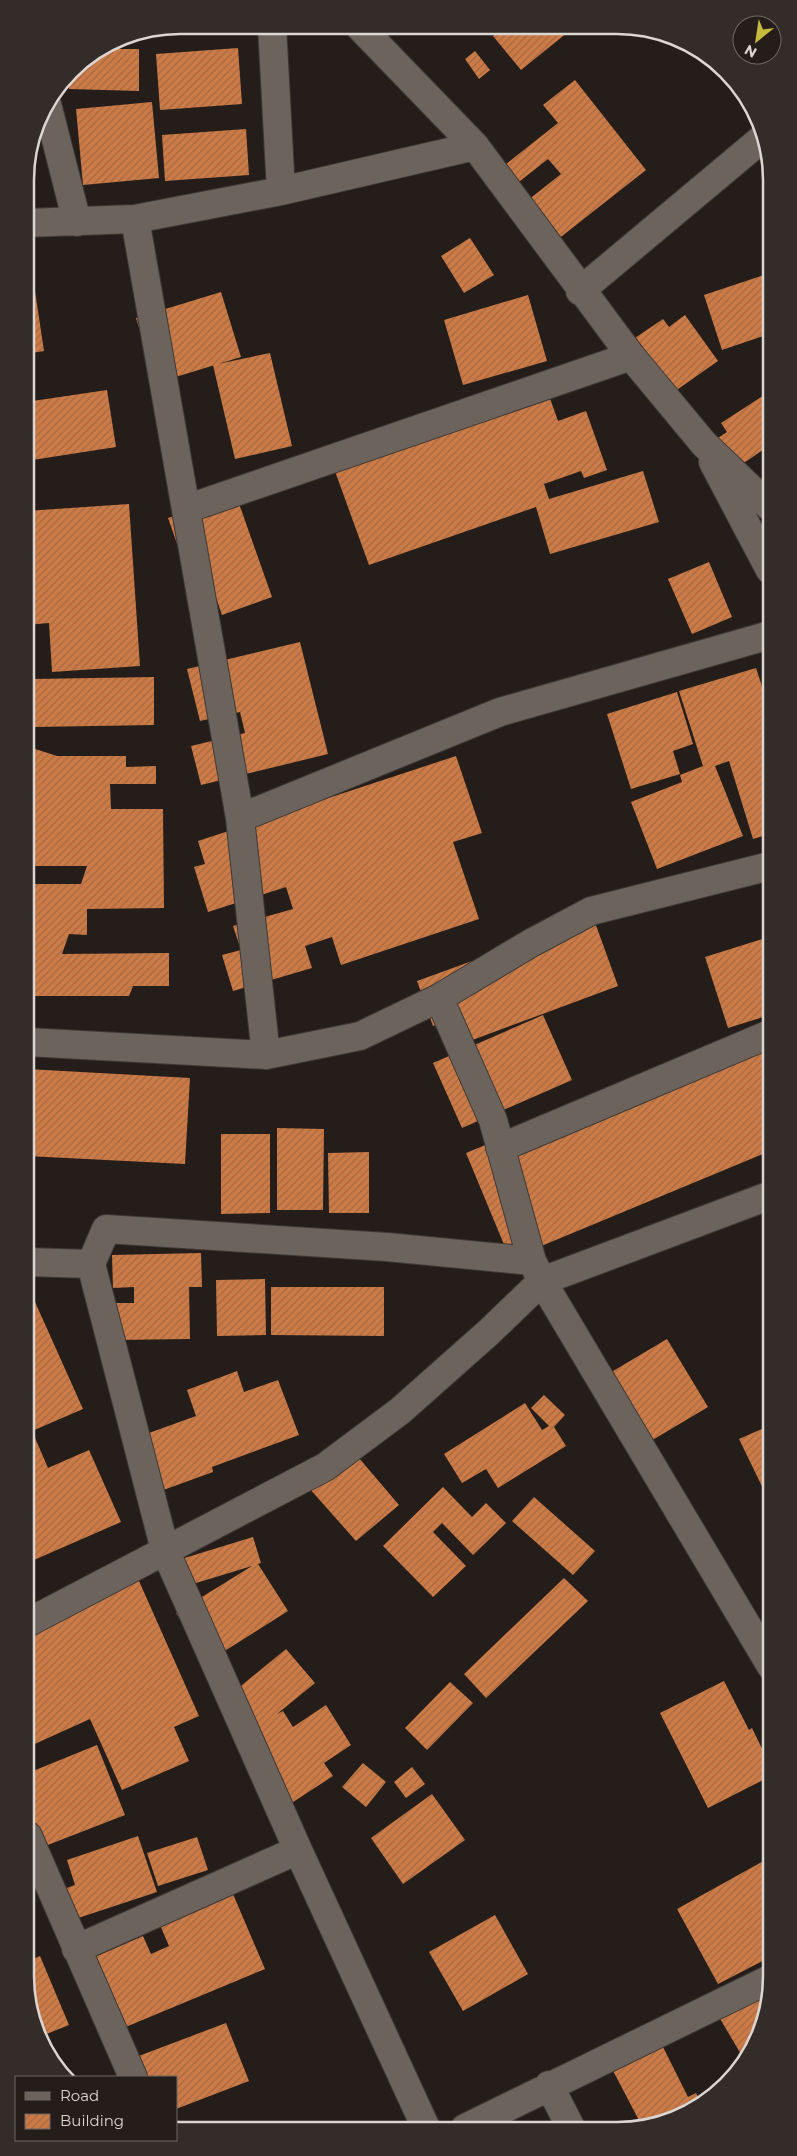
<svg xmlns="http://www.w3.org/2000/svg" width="797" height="2156" font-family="Montserrat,sans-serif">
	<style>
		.building { fill: url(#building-hatch) }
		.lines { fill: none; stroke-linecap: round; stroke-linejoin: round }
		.street-casing { stroke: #3f3936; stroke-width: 30 }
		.street { stroke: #6c635d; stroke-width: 28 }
		.rim { fill: none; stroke: #dcd6d3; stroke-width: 2.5 }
	</style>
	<defs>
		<pattern id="building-hatch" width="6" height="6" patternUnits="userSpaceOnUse" patternTransform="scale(1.25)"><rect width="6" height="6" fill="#cc7b46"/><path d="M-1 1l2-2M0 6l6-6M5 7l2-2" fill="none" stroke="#a36944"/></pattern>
	</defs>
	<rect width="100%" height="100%" fill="#251d19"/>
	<!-- building -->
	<path class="building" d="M504,27L573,28L521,70L493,36Z
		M238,48L242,104L160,110L156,54Z
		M101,49H139V91L69,89V75L77,64Z
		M475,51L490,70L479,79L465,59Z
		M575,80L646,170L543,251L513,212L561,174L548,159L515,185L501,168L558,123L543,105Z
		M152,102L159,178L83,185L76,109Z
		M246,129L249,175L165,181L162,135Z
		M470,238L494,275L464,293L441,256Z
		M25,244H28L44,351L26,354Z
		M767,274L769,334L722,350L704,295Z
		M221,292L241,357L156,383L136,318Z
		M528,295L547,361L463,385L444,320Z
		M685,315L718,361L671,394L632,340L663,319L669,327Z
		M270,353L292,446L235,459L213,365Z
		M546,387L558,421L586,411L607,470L584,478L581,471L544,484L549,499L643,471L659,522L550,554L536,507L369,565L332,463Z
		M107,390L116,447L26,461V402Z
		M769,392V446L726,475L706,446L727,432L721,423Z
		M236,495L272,597L222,615L214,592L196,598L168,518Z
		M129,504L140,666L52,672L49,623L26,625V511Z
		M709,562L732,617L692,634L668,579Z
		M300,642L328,754L201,785L191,746L245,733L240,712L200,721L187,669Z
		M756,668L770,711V834L753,839L729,761L715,766L743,836L657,869L631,802L682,782L680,775L703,766L679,691Z
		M154,677V725L34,727L33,679Z
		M677,692L693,744L673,751L680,774L631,789L607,714Z
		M26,746L57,756H126V767L156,766V784H110L111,809H163L164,908L87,909V935L69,934L62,954L169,953V986H133L129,996H27L26,884H81L87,866H26L28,797H26Z
		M456,756L482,833L453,842L479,919L341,965L332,937L305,946L312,968L233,991L222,955L241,950L233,926L293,909L286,887L208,912L194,867L205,864L198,841Z
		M593,917L618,986L451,1048L442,1023L433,1026L417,981Z
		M769,937L770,1015L728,1028L705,957Z
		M543,1015L572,1080L462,1128L433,1063Z
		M770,1027V1151L510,1259L466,1153Z
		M27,1069L190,1078L185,1164L27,1156Z
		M277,1128L324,1129L323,1210H277Z
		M221,1134H270V1213L221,1214Z
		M369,1152V1213H329L328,1153Z
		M201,1253L202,1287H189L190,1339L115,1340V1303H134V1287L113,1288L112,1255Z
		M265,1279L266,1335L217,1336L216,1280Z
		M27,1284L83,1409L32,1431L48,1468L89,1450L121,1522L27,1563Z
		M271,1287H384V1336L271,1335Z
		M667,1339L708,1407L639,1448L598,1380Z
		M237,1371L244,1392L278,1380L299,1435L212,1467L213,1472L144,1497L124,1442L196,1416L187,1390Z
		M544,1395L565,1415L554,1427L566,1446L498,1488L486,1469L462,1483L444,1454L525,1403L542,1430L549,1426L531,1408Z
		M771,1425V1505L739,1439Z
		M353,1451L399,1505L356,1541L309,1488Z
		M443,1487L472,1517L486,1503L506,1523L473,1555L442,1523L433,1532L466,1566L433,1597L383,1546Z
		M534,1497L595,1551L573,1575L512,1521Z
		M253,1537L261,1563L258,1564L288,1611L207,1662L176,1613L252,1566L173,1590L165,1564Z
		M135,1572L199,1716L174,1727L189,1761L122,1790L90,1719L28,1747L27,1619Z
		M564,1578L588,1601L486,1698L464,1674Z
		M286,1649L315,1683L277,1714L283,1711L293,1727L326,1705L351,1745L324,1763L333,1776L290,1804L225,1699Z
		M724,1681L749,1730L752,1728L771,1767V1776L708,1808L660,1713Z
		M450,1682L473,1703L427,1750L405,1728Z
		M97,1745L125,1815L40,1848L28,1816V1773Z
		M363,1763L386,1782L366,1807L342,1787Z
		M412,1767L425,1784L406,1798L394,1782Z
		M432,1794L465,1840L403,1884L371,1838Z
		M138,1836L157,1892L63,1923L53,1893L75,1885L67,1860Z
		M197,1837L208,1870L158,1886L147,1853Z
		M771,1857L772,1956L718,1984L677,1909Z
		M233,1894L265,1969L104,2036L74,1966L143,1936L151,1954L169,1946L160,1925Z
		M495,1915L528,1974L463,2011L429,1952Z
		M40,1956L69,2025L39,2037L28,2007V1961Z
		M772,1986L760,2035L745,2061L719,2017Z
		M226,2023L249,2081L176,2109V2077H120L115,2065Z
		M659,2039L688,2097L696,2093L702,2104L695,2110L643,2128L610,2065Z
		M510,2112L517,2128H472Z"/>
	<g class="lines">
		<defs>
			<path id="street" d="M272,26L281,191
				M359,26L475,146L631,356L704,444L769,506
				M47,104L77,222
				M135,219L240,818L266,1055
				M25,223L135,219L281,191L475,146
				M580,291L764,137
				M713,462L770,570
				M186,509L631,356
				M240,818L500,712L770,635
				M27,1042L266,1055L360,1036L439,998L531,943L591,911L770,866
				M500,1148L770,1034
				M771,1195L542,1281L771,1666
				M27,1262L91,1264L106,1229L387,1247L532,1261
				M91,1264L165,1550L298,1850L426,2128
				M27,1623L325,1467L400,1411L489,1332L542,1281L532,1261L493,1120L439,998
				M28,1836L133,2077
				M76,1949L298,1850
				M549,2085L571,2128
				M465,2128L772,1978"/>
		</defs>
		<!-- street casing -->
		<use href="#street" class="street-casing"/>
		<!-- street -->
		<use href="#street" class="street"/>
	</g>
	<!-- crop -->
	<path d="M0 0H797V2156H0ZM180 34H617A146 146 0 0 1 763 180V1976A146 146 0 0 1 617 2122H180A146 146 0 0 1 34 1976V180A146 146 0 0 1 180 34Z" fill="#342c28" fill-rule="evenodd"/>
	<path class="rim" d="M180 34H617A146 146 0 0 1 763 180V1976A146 146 0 0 1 617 2122H180A146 146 0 0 1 34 1976V180A146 146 0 0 1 180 34Z"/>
	<!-- legend -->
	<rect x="15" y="2076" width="162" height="65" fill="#251d19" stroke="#6e6763"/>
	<rect x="25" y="2092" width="25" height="8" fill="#6c635d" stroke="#6e6763"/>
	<text x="60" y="2101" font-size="15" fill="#dcd6d3">Road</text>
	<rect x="25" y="2114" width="25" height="15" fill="url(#building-hatch)" stroke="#6e6763"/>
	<text x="60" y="2126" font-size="15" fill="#dcd6d3">Building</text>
	<!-- north arrow -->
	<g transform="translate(757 40) rotate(210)"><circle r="24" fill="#251d19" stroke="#6e6763"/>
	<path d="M0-4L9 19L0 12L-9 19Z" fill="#c5bc3d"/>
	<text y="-8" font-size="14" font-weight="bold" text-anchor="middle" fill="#dcd6d3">N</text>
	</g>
</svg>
